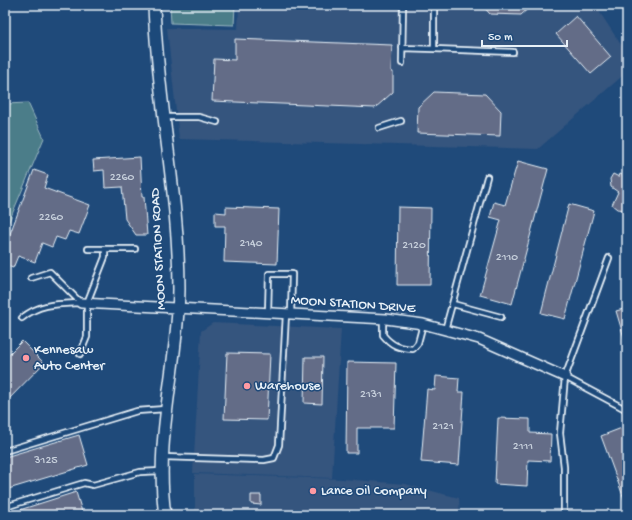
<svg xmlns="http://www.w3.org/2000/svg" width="632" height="520" font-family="'Gochi Hand',sans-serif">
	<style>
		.built { fill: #34547e }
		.green { fill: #4c7d89; stroke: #9ab7c0 }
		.building { fill: #646c87; stroke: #e8f1f8 }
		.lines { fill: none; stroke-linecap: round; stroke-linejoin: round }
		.service-casing { stroke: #e8f1f8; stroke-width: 8 }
		.minor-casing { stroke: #e8f1f8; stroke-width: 12 }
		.tertiary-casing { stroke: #e8f1f8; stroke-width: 14 }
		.service { stroke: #1f4a7a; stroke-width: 4.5 }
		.minor { stroke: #1f4a7a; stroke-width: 9 }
		.tertiary { stroke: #1f4a7a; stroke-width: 11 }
		.poi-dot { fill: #ff9aa2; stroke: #1f4a7a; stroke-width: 1.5 }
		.labels { text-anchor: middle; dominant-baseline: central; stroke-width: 3; stroke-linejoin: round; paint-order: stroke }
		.number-label { font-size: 12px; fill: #c7d0dc }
		.street-label { font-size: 14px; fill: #e8f1f8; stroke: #1f4a7a }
		.poi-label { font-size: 14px; fill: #e8f1f8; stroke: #1f4a7a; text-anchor: start }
	</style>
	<rect width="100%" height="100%" fill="#1f4a7a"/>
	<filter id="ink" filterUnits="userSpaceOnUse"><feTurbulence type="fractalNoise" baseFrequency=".025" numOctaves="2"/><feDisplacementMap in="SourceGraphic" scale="8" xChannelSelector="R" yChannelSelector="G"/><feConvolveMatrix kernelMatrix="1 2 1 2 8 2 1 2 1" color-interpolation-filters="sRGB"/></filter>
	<g filter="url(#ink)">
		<!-- built -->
		<path class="built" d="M239,5H595L627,54V72L538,149L179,139L167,28L238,29Z
			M213,323L341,329L332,478L193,473L201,331Z
			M195,474L343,479L405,484L459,498L460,515H195Z"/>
		<!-- green -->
		<path class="green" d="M170,5H235L234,25L171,23Z
			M28,103L44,138L5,231V104Z"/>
		<!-- building -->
		<path class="building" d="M482,5H532L521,15L490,14Z
			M576,16L611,57L591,74L556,34Z
			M235,39L392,45L391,71L393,72V92L375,108L212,101L214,59L235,60Z
			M434,92L485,94L501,111L500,136L417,133L418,107Z
			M140,157L142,197H144L147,235H136L125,219L122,187L105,188L104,170L94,171L93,160Z
			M518,161L548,169L512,304L480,295L501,220L490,217L494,202L505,205Z
			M34,170L48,175L44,188L90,205L79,234L69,231L65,240L56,237L52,247L42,243L35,262L18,256L13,268L5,265V247Z
			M613,174L619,177L620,174L627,177V210L617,209L612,205L618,192L611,187L610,179Z
			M569,204L594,211L565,319L541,313Z
			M226,207L279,209L277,264L224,262L225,226H215V212L226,213Z
			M398,207L431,208L430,285H397Z
			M627,308V341H625L616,311Z
			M22,341L44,363L5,403V358Z
			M227,353L270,354L267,420L224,419Z
			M305,357H323L322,404L304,403Z
			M347,362L396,363L394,428H357V453H346Z
			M436,376L459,378L458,392H464L459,465L421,462L427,389L435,390Z
			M498,418L530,419V433L551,434L550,461L528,460L527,486L495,484Z
			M627,426V504H626L601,436Z
			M79,435L88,465L5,490V457Z
			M76,492L83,515H10V513Z
			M251,495H261V505L251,504Z"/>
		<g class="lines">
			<defs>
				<path id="service" d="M402,48L434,49V5
					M434,49L513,52
					M402,63L403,5
					M165,117H199L217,122
					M379,128L401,121
					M88,249H135
					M31,278L50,272L81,303
					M453,304L501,317
					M268,313L269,274H292L291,314
					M22,318C40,303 58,304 81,303
					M383,318V335C392,346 399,348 413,349L418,343L423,324
					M445,330L487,177
					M80,354L87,337V303L105,257V249
					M565,377L627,410
					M5,451L137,411L165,409
					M163,457L264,460L274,458L279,445L286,314
					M5,507L84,483L93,485L140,472L161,471
					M564,515V467L560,433L565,377L609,258"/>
				<path id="minor" d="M81,303L386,319L423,324L479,339L565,377"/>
				<path id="tertiary" d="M154,5C157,100 179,194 179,289C178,366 154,438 165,515"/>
			</defs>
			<!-- service casing -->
			<use href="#service" class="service-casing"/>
			<!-- minor casing -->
			<use href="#minor" class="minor-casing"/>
			<!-- tertiary casing -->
			<use href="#tertiary" class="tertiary-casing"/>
			<!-- service -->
			<use href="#service" class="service"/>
			<!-- minor -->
			<use href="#minor" class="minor"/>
			<!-- tertiary -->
			<use href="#tertiary" class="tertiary"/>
		</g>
	</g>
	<!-- markers -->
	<g class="poi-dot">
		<circle cx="26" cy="358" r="4"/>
		<circle cx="247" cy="386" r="4"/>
		<circle cx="313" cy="491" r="4"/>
	</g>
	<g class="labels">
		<!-- number labels -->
		<g class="number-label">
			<text x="122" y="178">2260</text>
			<text x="51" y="218">2260</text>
			<text x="251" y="244">2140</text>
			<text x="414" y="246">2120</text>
			<text x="507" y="258">2110</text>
			<text x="371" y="395">2131</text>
			<text x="443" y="427">2121</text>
			<text x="523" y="447">2111</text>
			<text x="46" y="461">3125</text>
		</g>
		<!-- street labels -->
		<g class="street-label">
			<text transform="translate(159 249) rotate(-93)">MOON STATION ROAD</text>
			<text transform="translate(353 305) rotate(4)">MOON STATION DRIVE</text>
		</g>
		<!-- poi labels -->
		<g class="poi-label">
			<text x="34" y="350">Kennesaw<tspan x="34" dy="16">Auto Center</tspan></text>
			<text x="255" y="386">Warehouse</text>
			<text x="321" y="491">Lance Oil Company</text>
		</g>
	</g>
	<!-- margin -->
	<rect width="632" height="520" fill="none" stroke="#1f4a7a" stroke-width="20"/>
	<rect x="10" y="10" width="612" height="500" fill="none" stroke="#e8f1f8" stroke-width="1.5" filter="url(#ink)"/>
	<!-- scale -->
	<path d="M482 40v6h85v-6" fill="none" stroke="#e8f1f8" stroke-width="2"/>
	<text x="488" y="40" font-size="12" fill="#e8f1f8" stroke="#1f4a7a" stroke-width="3" paint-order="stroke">50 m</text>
</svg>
